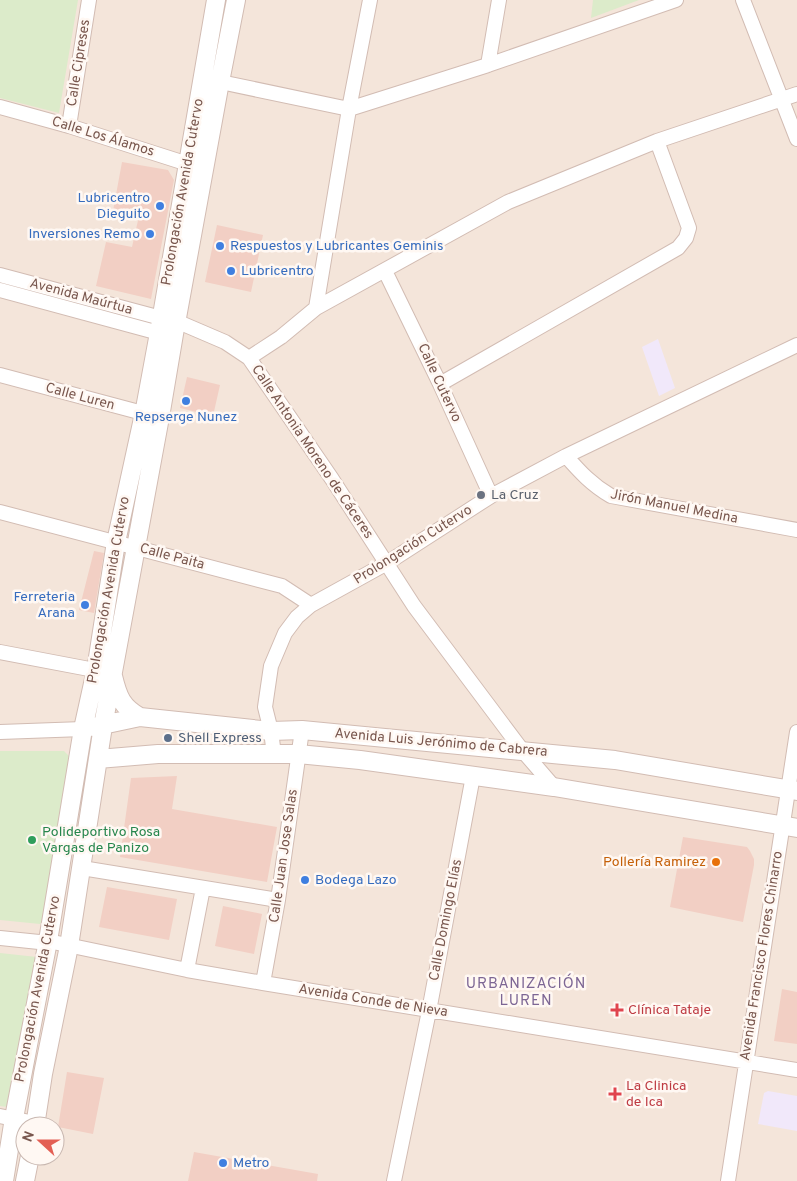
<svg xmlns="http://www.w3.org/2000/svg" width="797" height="1181" font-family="Overpass,sans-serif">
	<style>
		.residential { fill: #f4e5da; fill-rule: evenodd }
		.education { fill: #f1e8fa }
		.green { fill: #dcebca }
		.building { fill: #f2cfc4 }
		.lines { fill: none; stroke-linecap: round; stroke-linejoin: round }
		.minor-casing { stroke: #d2bcb3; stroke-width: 16 }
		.tertiary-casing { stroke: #d2bcb3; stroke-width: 20 }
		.minor { stroke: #fff; stroke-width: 14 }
		.tertiary { stroke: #fff; stroke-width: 18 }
		.shop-dot { fill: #3f7fe0; stroke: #fff8f3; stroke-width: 2 }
		.worship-dot { fill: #6b7280; stroke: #fff8f3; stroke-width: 2 }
		.service-dot { fill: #5c6f8a; stroke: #fff8f3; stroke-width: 2 }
		.leisure-dot { fill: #2e9e5b; stroke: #fff8f3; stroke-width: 2 }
		.food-dot { fill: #e8710a; stroke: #fff8f3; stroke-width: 2 }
		.health-dot { fill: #e0444e; stroke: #fff8f3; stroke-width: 2 }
		.labels { text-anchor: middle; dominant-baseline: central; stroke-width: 5; stroke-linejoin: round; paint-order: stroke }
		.street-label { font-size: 14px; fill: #79574e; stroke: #fff8f3 }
		.shop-label { font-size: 14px; fill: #366cbe; stroke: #fff8f3; text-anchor: start }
		.worship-label { font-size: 14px; fill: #5b616d; stroke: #fff8f3; text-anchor: start }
		.service-label { font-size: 14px; fill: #4e5e75; stroke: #fff8f3; text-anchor: start }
		.leisure-label { font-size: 14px; fill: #27864d; stroke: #fff8f3; text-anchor: start }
		.food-label { font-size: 14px; fill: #c56008; stroke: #fff8f3; text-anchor: end }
		.health-label { font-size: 14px; fill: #be3a42; stroke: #fff8f3; text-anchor: start }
		.neighbourhood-label { font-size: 15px; letter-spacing: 1px; fill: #7d6694; stroke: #fff8f3 }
	</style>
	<rect width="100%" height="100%" fill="#fdf4ec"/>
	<!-- residential -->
	<path class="residential" d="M0,0H797V1181H0ZM25,1126H55V1156H25Z"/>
	<!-- education -->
	<path class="education" d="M658,339L675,388L659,396L642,347Z
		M768,1091L797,1096V1131L758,1124L764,1093Z"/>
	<!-- green -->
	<path class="green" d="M0,0H78L59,113L0,98Z
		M593,0H639L591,18Z
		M0,751H64L77,764L50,916L40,924L0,920Z
		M0,953L37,957L11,1105L7,1107L0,1106Z"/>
	<!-- building -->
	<path class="building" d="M122,162L168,170L174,180L151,299L96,286L106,242L132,247L139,216L113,211Z
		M217,225L263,235L251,292L205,282Z
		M187,377L220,385L213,416L180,408Z
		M94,551L104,553L94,613L79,610Z
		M177,776L172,809L277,827L267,882L120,857L131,778Z
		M683,837L747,847L750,851L754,859V865L743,922L670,907Z
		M107,887L177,899L169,940L99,927Z
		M223,906L262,914L254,954L215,946Z
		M782,989L797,992V1044L774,1041Z
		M67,1072L104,1078L93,1134L58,1127Z
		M194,1152L318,1174L317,1181H188Z"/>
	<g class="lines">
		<defs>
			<path id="minor" d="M743,0L797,139
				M488,65L499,0
				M211,80L349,109L488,65L676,0
				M0,107L69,126L188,164L197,165
				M69,126L89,0
				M385,271L440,384L491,496
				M0,275L161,318L176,321L225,342L249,358L332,479L414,606L522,750L554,787
				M0,290L159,333H168
				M316,308L349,109L370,0
				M249,358L281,337L316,308L508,202L657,141L797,94
				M0,375L154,416
				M440,384L678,248L686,238L689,228L657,141
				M566,456C580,472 592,485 611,496L797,530
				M0,512L282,586L311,605
				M0,652L105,672
				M0,732L83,729
				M274,755L271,731L265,707L271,666L285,633L297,617L311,605L387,563L491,496L566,456L797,345
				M82,868L278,900
				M0,938L39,942L48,941L187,970L263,983L797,1070
				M187,970L203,888
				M263,983L278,900L302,730
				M0,1116L35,1123
				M394,1181L429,1011L473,776
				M728,1181L797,732"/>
			<path id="tertiary" d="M113,676C118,697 122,707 140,717
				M93,727L140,717L271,731L302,730L615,760L797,791
				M98,759L158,754H298L360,760L554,787L797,828
				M35,1126L43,1074L69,946L103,726L160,417L174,334L220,82L236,0
				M4,1181L14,1118L48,941L83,729L96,670L116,542L144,414L159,333L216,0
				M25,1181L30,1156"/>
		</defs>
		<!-- minor casing -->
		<use href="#minor" class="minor-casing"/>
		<!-- tertiary casing -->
		<use href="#tertiary" class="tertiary-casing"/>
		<!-- minor -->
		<use href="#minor" class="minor"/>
		<!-- tertiary -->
		<use href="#tertiary" class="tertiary"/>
	</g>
	<!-- markers -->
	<g class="shop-dot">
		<circle cx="160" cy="206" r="5"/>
		<circle cx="150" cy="234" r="5"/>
		<circle cx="220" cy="246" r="5"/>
		<circle cx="231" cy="271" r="5"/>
		<circle cx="186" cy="401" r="5"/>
		<circle cx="85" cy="605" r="5"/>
		<circle cx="305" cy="880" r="5"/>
		<circle cx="223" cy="1163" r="5"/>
	</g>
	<circle class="worship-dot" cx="481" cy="495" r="5"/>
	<circle class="service-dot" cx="168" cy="738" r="5"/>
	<circle class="leisure-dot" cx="32" cy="840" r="5"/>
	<circle class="food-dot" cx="716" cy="862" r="5"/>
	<g class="health-dot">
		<path d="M614.5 1002.5h5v5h5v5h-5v5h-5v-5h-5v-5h5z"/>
		<path d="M612.5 1086.5h5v5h5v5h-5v5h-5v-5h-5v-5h5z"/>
	</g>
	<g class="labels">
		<!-- street labels -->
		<g class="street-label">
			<text transform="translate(79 63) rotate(-81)">Calle Cipreses</text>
			<text transform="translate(103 137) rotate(17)">Calle Los Álamos</text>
			<text transform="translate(183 192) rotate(-80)">Prolongación Avenida Cutervo</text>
			<text transform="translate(81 297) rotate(15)">Avenida Maúrtua</text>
			<text transform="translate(439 383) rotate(65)">Calle Cutervo</text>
			<text transform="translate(80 397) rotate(15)">Calle Luren</text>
			<text transform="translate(312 452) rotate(56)">Calle Antonia Moreno de Cáceres</text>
			<text transform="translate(674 507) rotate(11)">Jirón Manuel Medina</text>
			<text transform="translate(413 545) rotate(-32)">Prolongación Cutervo</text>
			<text transform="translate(172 557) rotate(15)">Calle Paita</text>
			<text transform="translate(109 590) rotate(-80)">Prolongación Avenida Cutervo</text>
			<text transform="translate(441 743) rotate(5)">Avenida Luis Jerónimo de Cabrera</text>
			<text transform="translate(284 856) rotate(-82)">Calle Juan Jose Salas</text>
			<text transform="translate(446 920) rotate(-79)">Calle Domingo Elías</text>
			<text transform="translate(762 956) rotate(-81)">Avenida Francisco Flores Chinarro</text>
			<text transform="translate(38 989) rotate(-79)">Prolongación Avenida Cutervo</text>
			<text transform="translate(373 1001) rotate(9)">Avenida Conde de Nieva</text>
		</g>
		<!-- shop labels -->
		<g class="shop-label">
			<text x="150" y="198" text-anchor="end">Lubricentro<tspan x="150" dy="16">Dieguito</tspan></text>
			<text x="140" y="234" text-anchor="end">Inversiones Remo</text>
			<text x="230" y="246">Respuestos y Lubricantes Geminis</text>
			<text x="241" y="271">Lubricentro</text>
			<text x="186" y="417" text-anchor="middle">Repserge Nunez</text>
			<text x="75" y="597" text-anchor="end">Ferreteria<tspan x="75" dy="16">Arana</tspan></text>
			<text x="315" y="880">Bodega Lazo</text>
			<text x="233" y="1163">Metro</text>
		</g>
		<!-- worship labels -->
		<g class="worship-label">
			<text x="491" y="495">La Cruz</text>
		</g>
		<!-- service labels -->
		<g class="service-label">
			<text x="178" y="738">Shell Express</text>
		</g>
		<!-- leisure labels -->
		<g class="leisure-label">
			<text x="42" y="832">Polideportivo Rosa<tspan x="42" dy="16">Vargas de Panizo</tspan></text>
		</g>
		<!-- food labels -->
		<g class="food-label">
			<text x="706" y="862">Pollería Ramirez</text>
		</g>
		<!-- health labels -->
		<g class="health-label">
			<text x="628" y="1010">Clínica Tataje</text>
			<text x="626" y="1086">La Clinica<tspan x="626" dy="16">de Ica</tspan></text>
		</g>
		<!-- neighbourhood labels -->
		<g class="neighbourhood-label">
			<text x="526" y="984">URBANIZACIÓN<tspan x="526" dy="17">LUREN</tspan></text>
		</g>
	</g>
	<!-- north arrow -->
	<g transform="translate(40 1141) rotate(291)"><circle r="24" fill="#fff8f3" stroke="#c9b8b1"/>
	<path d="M0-4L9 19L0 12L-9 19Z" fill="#e35f54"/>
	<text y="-8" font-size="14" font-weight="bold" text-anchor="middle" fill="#79574e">N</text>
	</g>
</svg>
